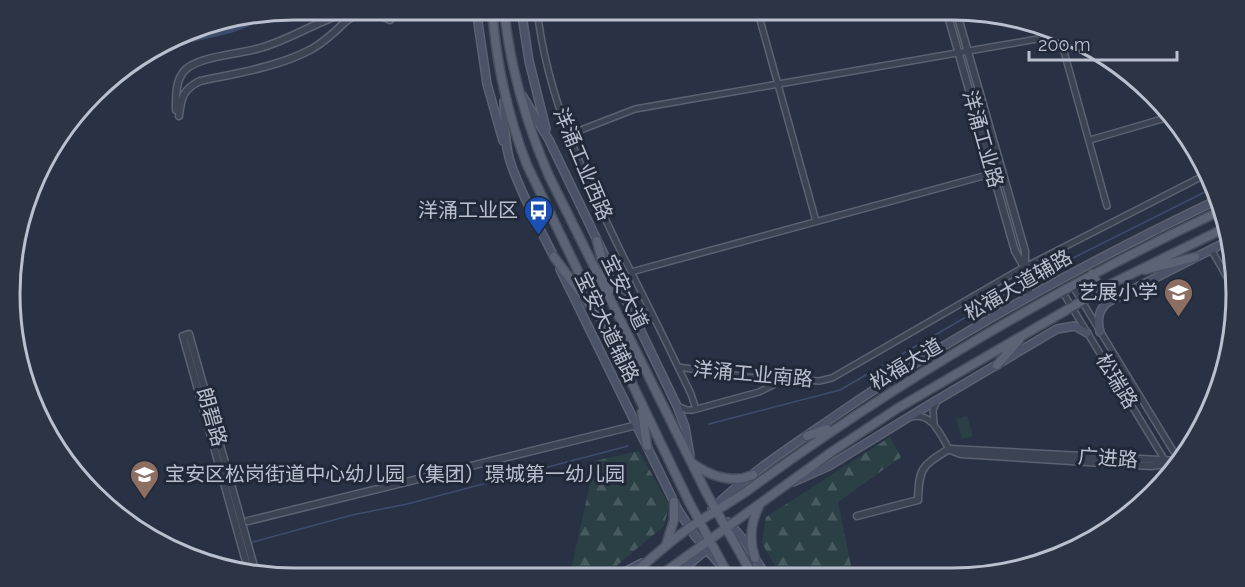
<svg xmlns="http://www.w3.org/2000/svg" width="1245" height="587" font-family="Raleway,'Noto Sans SC',sans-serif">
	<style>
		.grass { fill: #2a4045 }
		.forest { fill: url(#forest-firs) }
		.water { fill: #3e4d6d }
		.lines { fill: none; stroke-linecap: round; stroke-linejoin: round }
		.stream { stroke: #3e4d6d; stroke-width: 1.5 }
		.minor-casing { stroke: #5b6271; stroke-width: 8 }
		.tertiary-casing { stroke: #5b6271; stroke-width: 9 }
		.secondary-casing { stroke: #5b6271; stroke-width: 10 }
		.primary-casing { stroke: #464d5d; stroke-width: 11 }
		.minor { stroke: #3c4454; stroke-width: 5 }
		.tertiary { stroke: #3c4454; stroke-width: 6 }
		.secondary { stroke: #4a5367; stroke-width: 7 }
		.primary { stroke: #5b6374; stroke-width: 8 }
		.labels { text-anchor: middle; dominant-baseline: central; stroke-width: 6; stroke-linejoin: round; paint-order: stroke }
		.street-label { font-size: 20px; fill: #bac0cd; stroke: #212939 }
		.poi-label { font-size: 20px; fill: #bac0cd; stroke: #212939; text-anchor: end }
		.rim { fill: none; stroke: #bac0cd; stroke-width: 3 }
	</style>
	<defs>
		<pattern id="forest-firs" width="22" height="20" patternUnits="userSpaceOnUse" patternTransform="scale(1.5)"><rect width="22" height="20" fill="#2a4045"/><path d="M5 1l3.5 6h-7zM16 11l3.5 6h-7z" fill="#475a5f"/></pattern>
	</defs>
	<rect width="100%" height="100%" fill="#283244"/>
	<!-- grass -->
	<path class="grass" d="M967,416L973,436L962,439L956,419Z"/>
	<!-- forest -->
	<path class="forest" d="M890,437L901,457L838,502L853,576H781L762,543L766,517Z
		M639,451L669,505L664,526L603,577H563L571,570L595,461Z"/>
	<!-- water -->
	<path class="water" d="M294,9L231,33L149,52L202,24Z"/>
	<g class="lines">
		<!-- stream -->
		<path class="stream" d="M1041,274L1215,187
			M709,424L840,390L1011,291
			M253,542L352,515L407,504L628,446"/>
		<defs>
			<path id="minor" d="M537,9C547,99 585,178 624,258C647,303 669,348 691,394L696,409
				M757,9L816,221
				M1058,30L1107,206
				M568,135L635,109L1066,34
				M1090,140L1169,117
				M1211,249L1236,293
				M631,272L1002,171
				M1072,285L1180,462
				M1062,291L1172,472
				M678,367L747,377L819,381L832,378L1019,270L1207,174
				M677,406L687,410H693L759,392L783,380
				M911,417C932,412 940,434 949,449
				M934,423L933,410L937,401"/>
			<path id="tertiary" d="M946,9L1015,251L1024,267
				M956,10L1025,251V279L1030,295
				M364,12L376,13L390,20V9
				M176,110C176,96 175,81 185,70C199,56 241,54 260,48C285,41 306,28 329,19C338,15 346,14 355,9
				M179,116C181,98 183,89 200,81C238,73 278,67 312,49C325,41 334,33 344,23C350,17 361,13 368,9
				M950,450L961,454L1151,466L1166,464
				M857,516L918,500C919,467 922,466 949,449L1179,461
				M248,521L637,425
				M248,569L183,336L189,334L255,570"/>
			<path id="secondary" d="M476,9L487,84L503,141
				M521,9L529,61L546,129
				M522,95L549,140L677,406L685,427L690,456
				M504,101C505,121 504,142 510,161C521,195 540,228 555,259
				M560,269L678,510L695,536L722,567
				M1100,332C1097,320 1098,310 1108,302L1226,242
				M793,482L829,466L922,409L1057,329L1075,326L1087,333
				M712,509C748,474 793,445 835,416C956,333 1085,263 1217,200
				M728,522L744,540L766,576
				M677,575L709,547
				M615,577L642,563"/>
			<path id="primary" d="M492,9C496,62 508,116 527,165L689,502L729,576
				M504,9C510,67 526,123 549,176L707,494L753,576
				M597,241L610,291
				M554,257L589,304
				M1145,270L1195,257
				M1092,274L1101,290
				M997,365L1019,340
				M642,412L647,446
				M807,436L827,429
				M692,463C710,476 731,484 753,475
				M666,545L674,520V502
				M755,558C749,541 751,522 759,506
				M676,575L696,572L718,576
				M630,577C649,560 668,543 689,528C708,515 728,504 747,491C895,383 1054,289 1220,211
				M658,577L833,451L898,408L1113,283L1223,229"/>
		</defs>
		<!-- minor casing -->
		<use href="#minor" class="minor-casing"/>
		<!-- tertiary casing -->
		<use href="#tertiary" class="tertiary-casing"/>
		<!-- secondary casing -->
		<use href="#secondary" class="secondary-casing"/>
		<!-- primary casing -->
		<use href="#primary" class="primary-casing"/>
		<!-- minor -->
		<use href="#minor" class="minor"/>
		<!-- tertiary -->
		<use href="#tertiary" class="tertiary"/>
		<!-- secondary -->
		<use href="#secondary" class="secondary"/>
		<!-- primary -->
		<use href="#primary" class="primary"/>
	</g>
	<!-- icons -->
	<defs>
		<symbol id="bus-pin" viewBox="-11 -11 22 30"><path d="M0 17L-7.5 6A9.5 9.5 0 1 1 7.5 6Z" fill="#1a4fb4" stroke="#212939"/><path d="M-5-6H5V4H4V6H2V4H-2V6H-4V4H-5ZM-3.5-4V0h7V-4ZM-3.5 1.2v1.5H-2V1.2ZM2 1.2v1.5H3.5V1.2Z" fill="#fff"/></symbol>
		<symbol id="school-pin" viewBox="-11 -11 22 30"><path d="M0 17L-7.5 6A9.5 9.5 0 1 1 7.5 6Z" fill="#8d6e63" stroke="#212939"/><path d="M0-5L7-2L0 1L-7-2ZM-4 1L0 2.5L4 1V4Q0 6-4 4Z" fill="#fff"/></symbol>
	</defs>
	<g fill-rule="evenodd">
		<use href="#bus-pin" x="522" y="194" width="33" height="45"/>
		<use href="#school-pin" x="1162" y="276" width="33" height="45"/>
		<use href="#school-pin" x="128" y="458" width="33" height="45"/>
	</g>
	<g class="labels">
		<!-- street labels -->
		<g class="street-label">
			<text transform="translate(983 139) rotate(74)">洋涌工业路</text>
			<text transform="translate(583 164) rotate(67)">洋涌工业西路</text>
			<text transform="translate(1018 285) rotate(-30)">松福大道辅路</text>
			<text transform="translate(625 292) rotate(64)">宝安大道</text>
			<text transform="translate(607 327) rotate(64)">宝安大道辅路</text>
			<text transform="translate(906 364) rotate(-31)">松福大道</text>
			<text transform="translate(753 374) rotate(5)">洋涌工业南路</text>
			<text transform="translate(1117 381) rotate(59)">松瑞路</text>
			<text transform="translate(212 417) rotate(74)">朗碧路</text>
			<text transform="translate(1108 458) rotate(4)">广进路</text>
		</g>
		<!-- poi labels -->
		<g class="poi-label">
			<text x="518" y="210">洋涌工业区</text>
			<text x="1158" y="292">艺展小学</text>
			<text x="165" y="474" text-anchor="start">宝安区松岗街道中心幼儿园（集团）璟城第一幼儿园</text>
		</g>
	</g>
	<!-- crop -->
	<path d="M0 0H1245V587H0ZM294 20H952A274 274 0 0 1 1226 294V294A274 274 0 0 1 952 568H294A274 274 0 0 1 20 294V294A274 274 0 0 1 294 20Z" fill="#2d3545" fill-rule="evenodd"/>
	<path class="rim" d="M294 20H952A274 274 0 0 1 1226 294V294A274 274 0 0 1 952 568H294A274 274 0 0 1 20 294V294A274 274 0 0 1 294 20Z"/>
	<!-- scale -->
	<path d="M1029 51v9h148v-9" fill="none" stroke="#bac0cd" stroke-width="3"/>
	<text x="1038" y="51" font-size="18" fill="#bac0cd" stroke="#212939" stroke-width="4.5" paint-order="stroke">200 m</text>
</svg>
